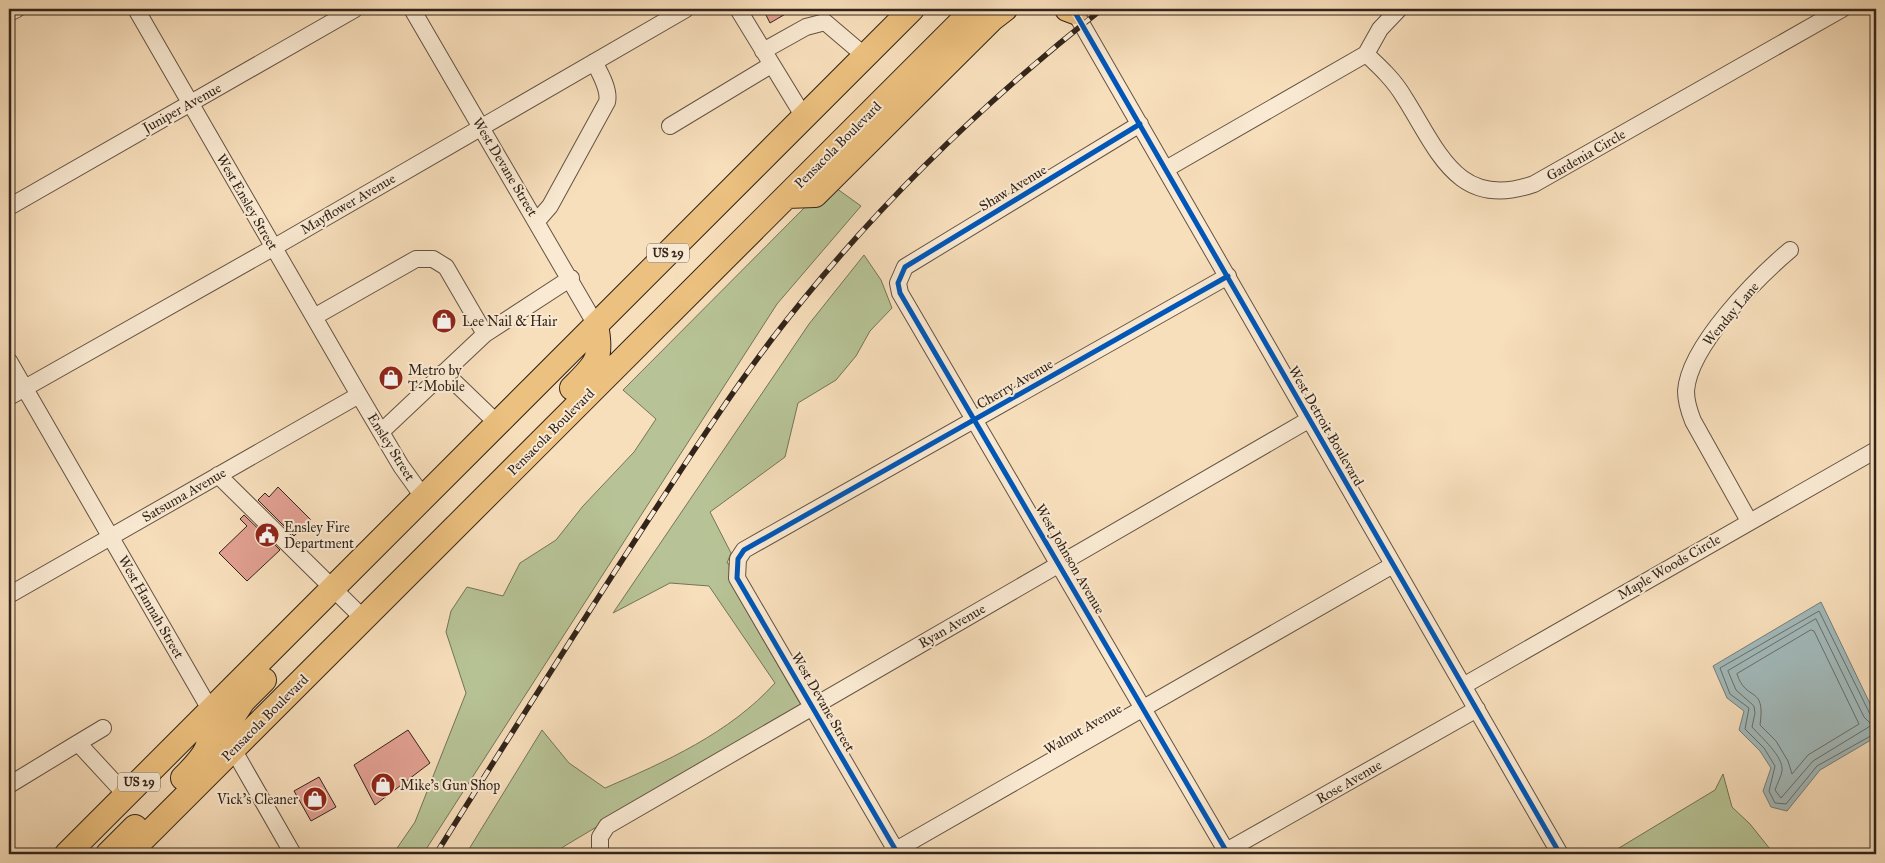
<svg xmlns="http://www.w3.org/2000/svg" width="1885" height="863" font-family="'IM FELL Great Primer',serif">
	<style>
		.green { fill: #b7c396; stroke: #747458 }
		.water { fill: #a2babb; stroke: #757e7b }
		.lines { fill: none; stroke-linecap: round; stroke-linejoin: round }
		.shore { stroke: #6a6f6a; stroke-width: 1 }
		.building { fill: #e2a092; stroke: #32241a }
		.minor-casing { stroke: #645342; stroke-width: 18 }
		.highway-casing { stroke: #32241a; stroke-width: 26 }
		.minor { stroke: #faead3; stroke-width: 16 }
		.highway { stroke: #ecc07e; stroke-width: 24 }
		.rail-casing { stroke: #32241a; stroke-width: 5.5 }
		.rail { stroke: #faead3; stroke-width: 4; stroke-dasharray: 11; stroke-linecap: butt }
		.cycleway-casing { stroke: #faead3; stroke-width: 8 }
		.cycleway { stroke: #0057b8; stroke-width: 5 }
		.labels { text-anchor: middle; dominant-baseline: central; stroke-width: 4; stroke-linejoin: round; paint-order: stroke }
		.shield { fill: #faead3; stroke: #6e5f52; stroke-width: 1 }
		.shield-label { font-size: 12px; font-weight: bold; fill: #32241a }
		.street-label { font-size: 14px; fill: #32241a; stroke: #faead3 }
		.poi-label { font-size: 14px; fill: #32241a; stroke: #faead3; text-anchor: start }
	</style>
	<rect width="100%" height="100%" fill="#f8dfbc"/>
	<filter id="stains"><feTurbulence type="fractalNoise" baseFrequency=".004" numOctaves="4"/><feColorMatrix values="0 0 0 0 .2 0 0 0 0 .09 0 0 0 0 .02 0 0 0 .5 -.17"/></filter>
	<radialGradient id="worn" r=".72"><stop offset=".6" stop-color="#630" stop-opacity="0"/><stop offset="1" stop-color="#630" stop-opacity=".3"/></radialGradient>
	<!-- green -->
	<path class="green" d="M829,183L861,206L777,304L423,854H393L415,822L466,693L446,632L451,611L467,587L503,596L520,563L556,540L583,506L634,452L656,419L623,390Z
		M864,255L881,280L892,308L870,331L856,356L836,380L798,403L785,457L710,512L731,553L727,563L729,564L730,582L801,705L563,847L556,854H466L542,730L569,763L605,788C665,762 730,733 775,683L709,586L670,583L613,613L809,324Z
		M1723,774L1732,807L1750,824L1774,854H1609L1715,790Z"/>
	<!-- water -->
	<path class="water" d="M1821,602L1876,716V737L1820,770L1787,811L1771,807L1763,791L1771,768L1760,751L1739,730L1744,711L1727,698L1713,666Z"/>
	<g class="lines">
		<!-- shore -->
		<path class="shore" d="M1816,619L1864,717L1872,725L1813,761L1781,798L1775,790C1777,784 1781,777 1782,771C1784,757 1761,737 1752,727L1755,713L1754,706L1736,690L1728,671Z
			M1811,630L1814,631L1859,724L1808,755L1792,774L1788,761L1776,741L1760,725C1766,684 1746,703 1737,674Z
			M1876,717L1870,714L1819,611L1720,668L1730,694L1749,708L1745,729L1764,748L1775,766L1769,791L1775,803L1786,804L1817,766L1876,733"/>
	</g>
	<!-- building -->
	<path class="building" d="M763,9H794L770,23Z
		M278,487L311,520L294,536L258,500L265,493L269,497Z
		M244,515L280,550L247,581L219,553L247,526L240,519Z
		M408,730L430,763L375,805L354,765Z
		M319,777L336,807L311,821L294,791Z"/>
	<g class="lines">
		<defs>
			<path id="minor" d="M136,9L359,395L401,466L424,498
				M412,9L596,325
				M738,9L804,117
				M1073,9L1560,854
				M1399,9L1380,29L1366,54C1380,67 1394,80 1404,97C1438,150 1457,211 1534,184L1842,9
				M9,13L17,9
				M763,51L806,27L825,22L865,56
				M1140,124L905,267L898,283L900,293L1228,854
				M670,126L771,65
				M1166,169L1366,54
				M9,207L355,9
				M537,221L550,206L607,102C610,90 600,73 594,62
				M314,317L416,259H433L446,267L485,334
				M9,361L215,718
				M444,372L498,424
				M9,397L285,241L686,9
				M381,432L485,334L571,278
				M218,475L364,619
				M1749,521L1693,421C1689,411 1686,402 1686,391C1689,346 1757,278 1790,250
				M9,595L359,395
				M1463,686L1876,450
				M103,728L78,743L126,795
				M229,742L293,854
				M9,785L78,743
				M600,854V837L607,826L1310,419
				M889,854L1393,565
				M898,854L737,578L738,559L744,550L1228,276
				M1221,854L1477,709"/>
			<path id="highway" d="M1067,9L1075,12
				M787,196L815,195L992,19L1005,9
				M572,388C596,364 603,360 596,325
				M233,749L232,718L243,701L264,680
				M183,778C209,752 211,748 211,711
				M67,854L912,9
				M108,854L135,827
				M128,854L974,9"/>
		</defs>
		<!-- minor casing -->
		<use href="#minor" class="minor-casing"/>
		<!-- highway casing -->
		<use href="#highway" class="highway-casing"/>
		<!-- minor -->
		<use href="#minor" class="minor"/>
		<!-- highway -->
		<use href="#highway" class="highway"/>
		<defs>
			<path id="rail" d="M436,854C504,745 573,636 643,528C685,464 726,400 772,339C867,215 979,106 1102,9"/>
		</defs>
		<!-- rail casing -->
		<use href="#rail" class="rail-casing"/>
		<!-- rail -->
		<use href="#rail" class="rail"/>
		<defs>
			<path id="cycleway" d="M1073,9L1560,854
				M1140,124L905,267L898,283L900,293L1228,854
				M898,854L737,578L738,559L744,550L1228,276"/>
		</defs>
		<!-- cycleway casing -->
		<use href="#cycleway" class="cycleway-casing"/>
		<!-- cycleway -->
		<use href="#cycleway" class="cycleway"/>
	</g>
	<!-- icons -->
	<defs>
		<symbol id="shop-disc" viewBox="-11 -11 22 22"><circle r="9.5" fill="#8f2418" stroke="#faead3"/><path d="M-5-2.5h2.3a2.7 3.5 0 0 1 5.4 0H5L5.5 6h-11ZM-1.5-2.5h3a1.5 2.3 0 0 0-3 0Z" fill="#fff"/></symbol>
		<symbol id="civic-disc" viewBox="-11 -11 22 22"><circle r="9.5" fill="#8f2418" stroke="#faead3"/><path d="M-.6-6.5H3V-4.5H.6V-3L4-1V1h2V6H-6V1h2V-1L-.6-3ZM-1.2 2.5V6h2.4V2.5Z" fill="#fff"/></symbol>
	</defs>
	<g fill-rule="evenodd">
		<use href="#shop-disc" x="430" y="307" width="28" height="28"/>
		<use href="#shop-disc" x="377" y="364" width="28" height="28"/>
		<use href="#civic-disc" x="253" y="521" width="28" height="28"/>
		<use href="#shop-disc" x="369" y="771" width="28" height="28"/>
		<use href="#shop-disc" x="301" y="785" width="28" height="28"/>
	</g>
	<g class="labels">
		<!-- shield labels -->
		<g class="shield">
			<rect x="647" y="243.5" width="42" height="19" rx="4"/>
			<rect x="118" y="772.5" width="42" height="19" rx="4"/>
		</g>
		<g class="shield-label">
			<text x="668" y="253">US 29</text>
			<text x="139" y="782">US 29</text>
		</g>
		<!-- street labels -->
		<g class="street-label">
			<text transform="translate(182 108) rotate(-29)">Juniper Avenue</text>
			<text transform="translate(838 145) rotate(-45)">Pensacola Boulevard</text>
			<text transform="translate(1586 155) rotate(-30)">Gardenia Circle</text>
			<text transform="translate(505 167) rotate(59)">West Devane Street</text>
			<text transform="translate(1013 188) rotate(-31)">Shaw Avenue</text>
			<text transform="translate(247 202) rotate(60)">West Ensley Street</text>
			<text transform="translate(348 204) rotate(-30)">Mayflower Avenue</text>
			<text transform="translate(1731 314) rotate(-50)">Wenday Lane</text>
			<text transform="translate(1015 384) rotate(-30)">Cherry Avenue</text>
			<text transform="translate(1326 426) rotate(60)">West Detroit Boulevard</text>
			<text transform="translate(551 432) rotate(-45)">Pensacola Boulevard</text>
			<text transform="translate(391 447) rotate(58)">Ensley Street</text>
			<text transform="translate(184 495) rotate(-30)">Satsuma Avenue</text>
			<text transform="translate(1070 559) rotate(60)">West Johnson Avenue</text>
			<text transform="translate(1669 567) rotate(-30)">Maple Woods Circle</text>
			<text transform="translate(151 607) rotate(60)">West Hannah Street</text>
			<text transform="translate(952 626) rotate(-30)">Ryan Avenue</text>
			<text transform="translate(823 702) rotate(60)">West Devane Street</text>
			<text transform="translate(265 718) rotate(-45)">Pensacola Boulevard</text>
			<text transform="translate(1083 729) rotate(-30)">Walnut Avenue</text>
			<text transform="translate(1349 782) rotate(-30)">Rose Avenue</text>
		</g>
		<!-- poi labels -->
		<g class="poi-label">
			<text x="462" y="321">Lee Nail &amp; Hair</text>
			<text x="408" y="370">Metro by<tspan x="408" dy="16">T-Mobile</tspan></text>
			<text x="284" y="527">Ensley Fire<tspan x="284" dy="16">Department</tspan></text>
			<text x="400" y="785">Mike's Gun Shop</text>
			<text x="298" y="799" text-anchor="end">Vick's Cleaner</text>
		</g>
	</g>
	<!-- margin -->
	<rect width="1885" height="863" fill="none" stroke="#f8dfbc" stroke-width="30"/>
	<rect x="10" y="10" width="1865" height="843" fill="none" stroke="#32241a" stroke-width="2.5"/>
	<rect x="15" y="15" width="1855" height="833" fill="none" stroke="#32241a"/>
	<rect width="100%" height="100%" filter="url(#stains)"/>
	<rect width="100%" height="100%" fill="url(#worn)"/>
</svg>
